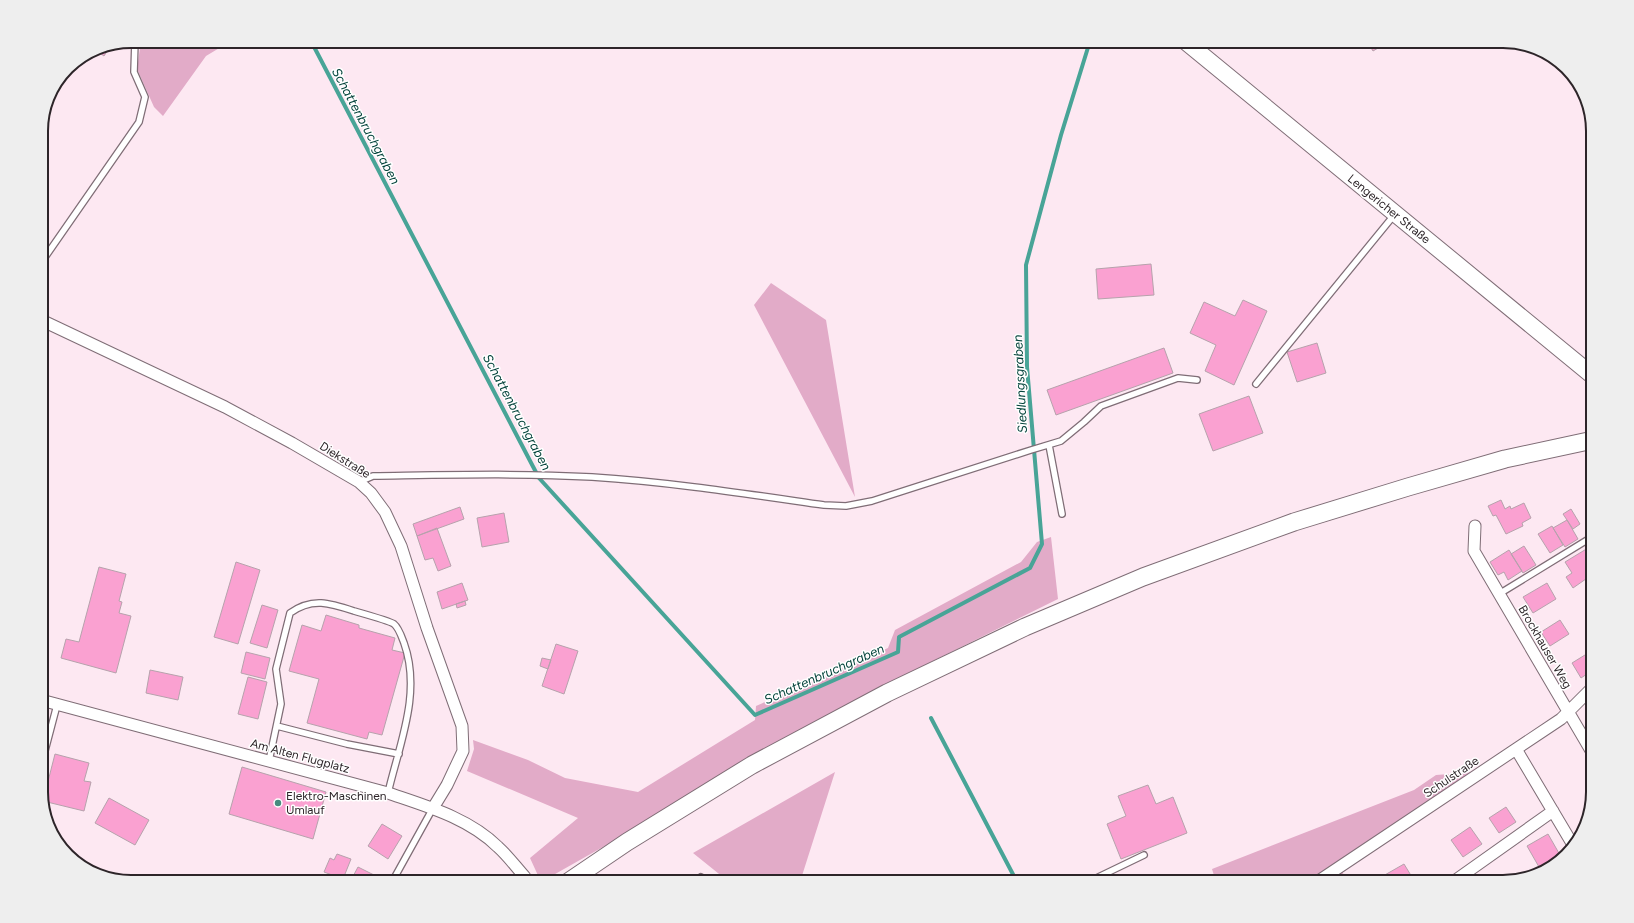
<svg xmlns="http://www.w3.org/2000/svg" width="1634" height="923" font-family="Figtree,sans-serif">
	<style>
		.green { fill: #e2abc8 }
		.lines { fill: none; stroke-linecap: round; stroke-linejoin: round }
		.stream { stroke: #48a497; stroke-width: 4 }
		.building { fill: #faa1d1; stroke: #b6a2ac }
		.service-casing { stroke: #7f6d76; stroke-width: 8 }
		.minor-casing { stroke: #7f6d76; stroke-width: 13 }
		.secondary-casing { stroke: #7f6d76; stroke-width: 18 }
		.primary-casing { stroke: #7f6d76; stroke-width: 19 }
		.service { stroke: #fff; stroke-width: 5.5 }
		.minor { stroke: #fff; stroke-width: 11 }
		.secondary { stroke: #fff; stroke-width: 16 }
		.primary { stroke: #fff; stroke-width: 17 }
		.poi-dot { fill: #478b7f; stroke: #fff; stroke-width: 1.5 }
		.labels { text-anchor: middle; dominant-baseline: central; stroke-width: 3; stroke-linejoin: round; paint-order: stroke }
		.street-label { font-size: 12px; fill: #2d2529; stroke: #fff }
		.poi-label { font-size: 12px; fill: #2d2529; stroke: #fff; text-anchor: start }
		.water-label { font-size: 13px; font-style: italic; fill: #05443c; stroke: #fff }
		.rim { fill: none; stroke: #2d2529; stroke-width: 2 }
	</style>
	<rect width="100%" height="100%" fill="#fde8f2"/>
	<!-- green -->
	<path class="green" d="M141,41H231L206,56L163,116L154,107L137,69Z
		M771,283L826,320L855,497L754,305Z
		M1051,537L1058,599L923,666L541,882L530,858L578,818L467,771L474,749L473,740L528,760L565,778L638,792L755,720L756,706L888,648L895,630L1021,562L1037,542Z
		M835,772L800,882H729L693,853Z
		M1476,772L1307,882H1216L1212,869L1414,790L1436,775Z
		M1342,871L1347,882H1326Z"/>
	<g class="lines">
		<!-- stream -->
		<path class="stream" d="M311,41L539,478L755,715L898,652L899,637L1030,568L1042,544L1027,367L1026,265L1061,135L1090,41
			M931,718L1017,882"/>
	</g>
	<!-- building -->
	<path class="building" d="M1367,41H1390L1373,51Z
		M111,45L104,56L94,49L97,48Z
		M1151,264L1154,295L1098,299L1096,269Z
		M1243,300L1267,311L1234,385L1205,371L1216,345L1190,333L1204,302L1235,316Z
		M1317,343L1326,373L1297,382L1287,352Z
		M1164,348L1173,373L1056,415L1047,390Z
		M1249,396L1263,433L1213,451L1199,414Z
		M1501,500L1505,509L1510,506L1511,509L1524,503L1531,518L1522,523L1523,526L1506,534L1496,515L1493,516L1488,506Z
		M460,507L464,519L417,536L413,524Z
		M1571,509L1580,524L1573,529L1563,514Z
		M504,513L509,542L482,547L477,518Z
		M1567,520L1578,539L1565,547L1553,528Z
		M1552,526L1563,545L1550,553L1538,534Z
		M437,528L451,566L438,571L433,558L425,560L417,536Z
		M1524,546L1536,565L1523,573L1511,554Z
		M1588,548L1593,557V574L1573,588L1566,577L1572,573L1565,562Z
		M1509,550L1522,571L1508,580L1504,572L1498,575L1490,562Z
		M236,562L260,570L238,644L214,637Z
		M99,567L126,574L119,601L122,602L119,613L131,616L116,673L61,658L66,639L79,642Z
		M462,583L468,600L442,609L437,592Z
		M1547,583L1556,599L1533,613L1523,597Z
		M465,601L466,605L457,608L456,604Z
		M262,605L278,610L267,648L250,643Z
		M326,615L359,625V628L395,638L392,650L405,653L382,735L369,732L367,739L307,723L319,679L289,671L302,625L321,631Z
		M1560,620L1569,634L1550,646L1541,632Z
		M556,644L578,651L564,694L542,686Z
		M1593,650V670L1581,678L1572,663Z
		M246,652L270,658L265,679L241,673Z
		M542,658L551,660L548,669L540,666Z
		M150,670L183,677L178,700L146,693Z
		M248,677L267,682L258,719L238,714Z
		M55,754L89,763L84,781L91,782L84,811L43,801Z
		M242,767L326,792L313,839L229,814Z
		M1148,785L1156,804L1173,797L1187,833L1121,859L1107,824L1126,816L1118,796Z
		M109,798L149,820L135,845L95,823Z
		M1506,807L1516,822L1499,833L1489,818Z
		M382,824L402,836L388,859L368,846Z
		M1470,827L1482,844L1463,857L1451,840Z
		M1548,834L1560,855L1539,867L1527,846Z
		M337,854L351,859L343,879L324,872L330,858L334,860Z
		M1404,864L1415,882H1387L1383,876Z
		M358,867L376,876L373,882H350Z
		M1172,877L1174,882H1160Z"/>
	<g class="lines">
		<defs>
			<path id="service" d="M41,263L139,122L145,97L134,72L135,41
				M1256,384L1395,214
				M1049,445L1062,514
				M359,482L373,476C446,475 519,473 592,477C670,482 747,494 824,505L846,506L872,501L1031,450L1061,441L1084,422L1101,406L1178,378L1197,380
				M1499,594L1592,537
				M277,726L347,744L399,754
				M269,761L281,704L276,669L290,613C312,597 330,603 354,611C361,613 390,621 394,624C399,628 402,638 404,643C422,693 399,745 388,793
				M41,766L57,705
				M701,877L710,882
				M392,882L433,808
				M1088,882L1144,855"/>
			<path id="minor" d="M41,320L225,407L292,443L359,482L371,493L385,512L401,546L427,628L462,726L463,751L447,785L433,808
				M1475,526L1474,551L1593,754
				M41,700L388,793C426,806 469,818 498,847C508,856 516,867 525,877L527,882
				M1516,749L1573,845
				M1317,882L1561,719L1593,687
				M1453,882L1553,811"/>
			<path id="secondary" d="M1185,41L1593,376"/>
			<path id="primary" d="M568,882L627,842L752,765L887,693L1025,627L1143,577L1294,522L1408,487L1505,459L1593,440"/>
		</defs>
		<!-- service casing -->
		<use href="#service" class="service-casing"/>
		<!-- minor casing -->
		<use href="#minor" class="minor-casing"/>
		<!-- secondary casing -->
		<use href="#secondary" class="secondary-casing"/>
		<!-- primary casing -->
		<use href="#primary" class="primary-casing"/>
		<!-- service -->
		<use href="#service" class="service"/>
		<!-- minor -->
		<use href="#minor" class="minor"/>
		<!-- secondary -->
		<use href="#secondary" class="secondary"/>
		<!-- primary -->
		<use href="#primary" class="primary"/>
	</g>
	<!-- markers -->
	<circle class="poi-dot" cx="278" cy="803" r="4"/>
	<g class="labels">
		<!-- street labels -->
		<g class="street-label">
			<text transform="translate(1389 209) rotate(39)">Lengericher Straße</text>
			<text transform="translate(345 460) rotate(32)">Diekstraße</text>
			<text transform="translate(1545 647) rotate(60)">Brockhauser Weg</text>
			<text transform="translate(300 756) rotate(15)">Am Alten Flugplatz</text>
			<text transform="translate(1451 777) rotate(-34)">Schulstraße</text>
		</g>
		<!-- poi labels -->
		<g class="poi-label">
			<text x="286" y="796">Elektro-Maschinen<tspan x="286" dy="14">Umlauf</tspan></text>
		</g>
		<!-- water labels -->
		<g class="water-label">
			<text transform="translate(366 126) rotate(62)">Schattenbruchgraben</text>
			<text transform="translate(1020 384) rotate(-93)">Siedlungsgraben</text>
			<text transform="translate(517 412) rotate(62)">Schattenbruchgraben</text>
			<text transform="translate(824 674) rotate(-24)">Schattenbruchgraben</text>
		</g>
	</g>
	<!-- crop -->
	<path d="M0 0H1634V923H0ZM131 48H1503A83 83 0 0 1 1586 131V792A83 83 0 0 1 1503 875H131A83 83 0 0 1 48 792V131A83 83 0 0 1 131 48Z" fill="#eee" fill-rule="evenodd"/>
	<path class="rim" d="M131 48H1503A83 83 0 0 1 1586 131V792A83 83 0 0 1 1503 875H131A83 83 0 0 1 48 792V131A83 83 0 0 1 131 48Z"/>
</svg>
